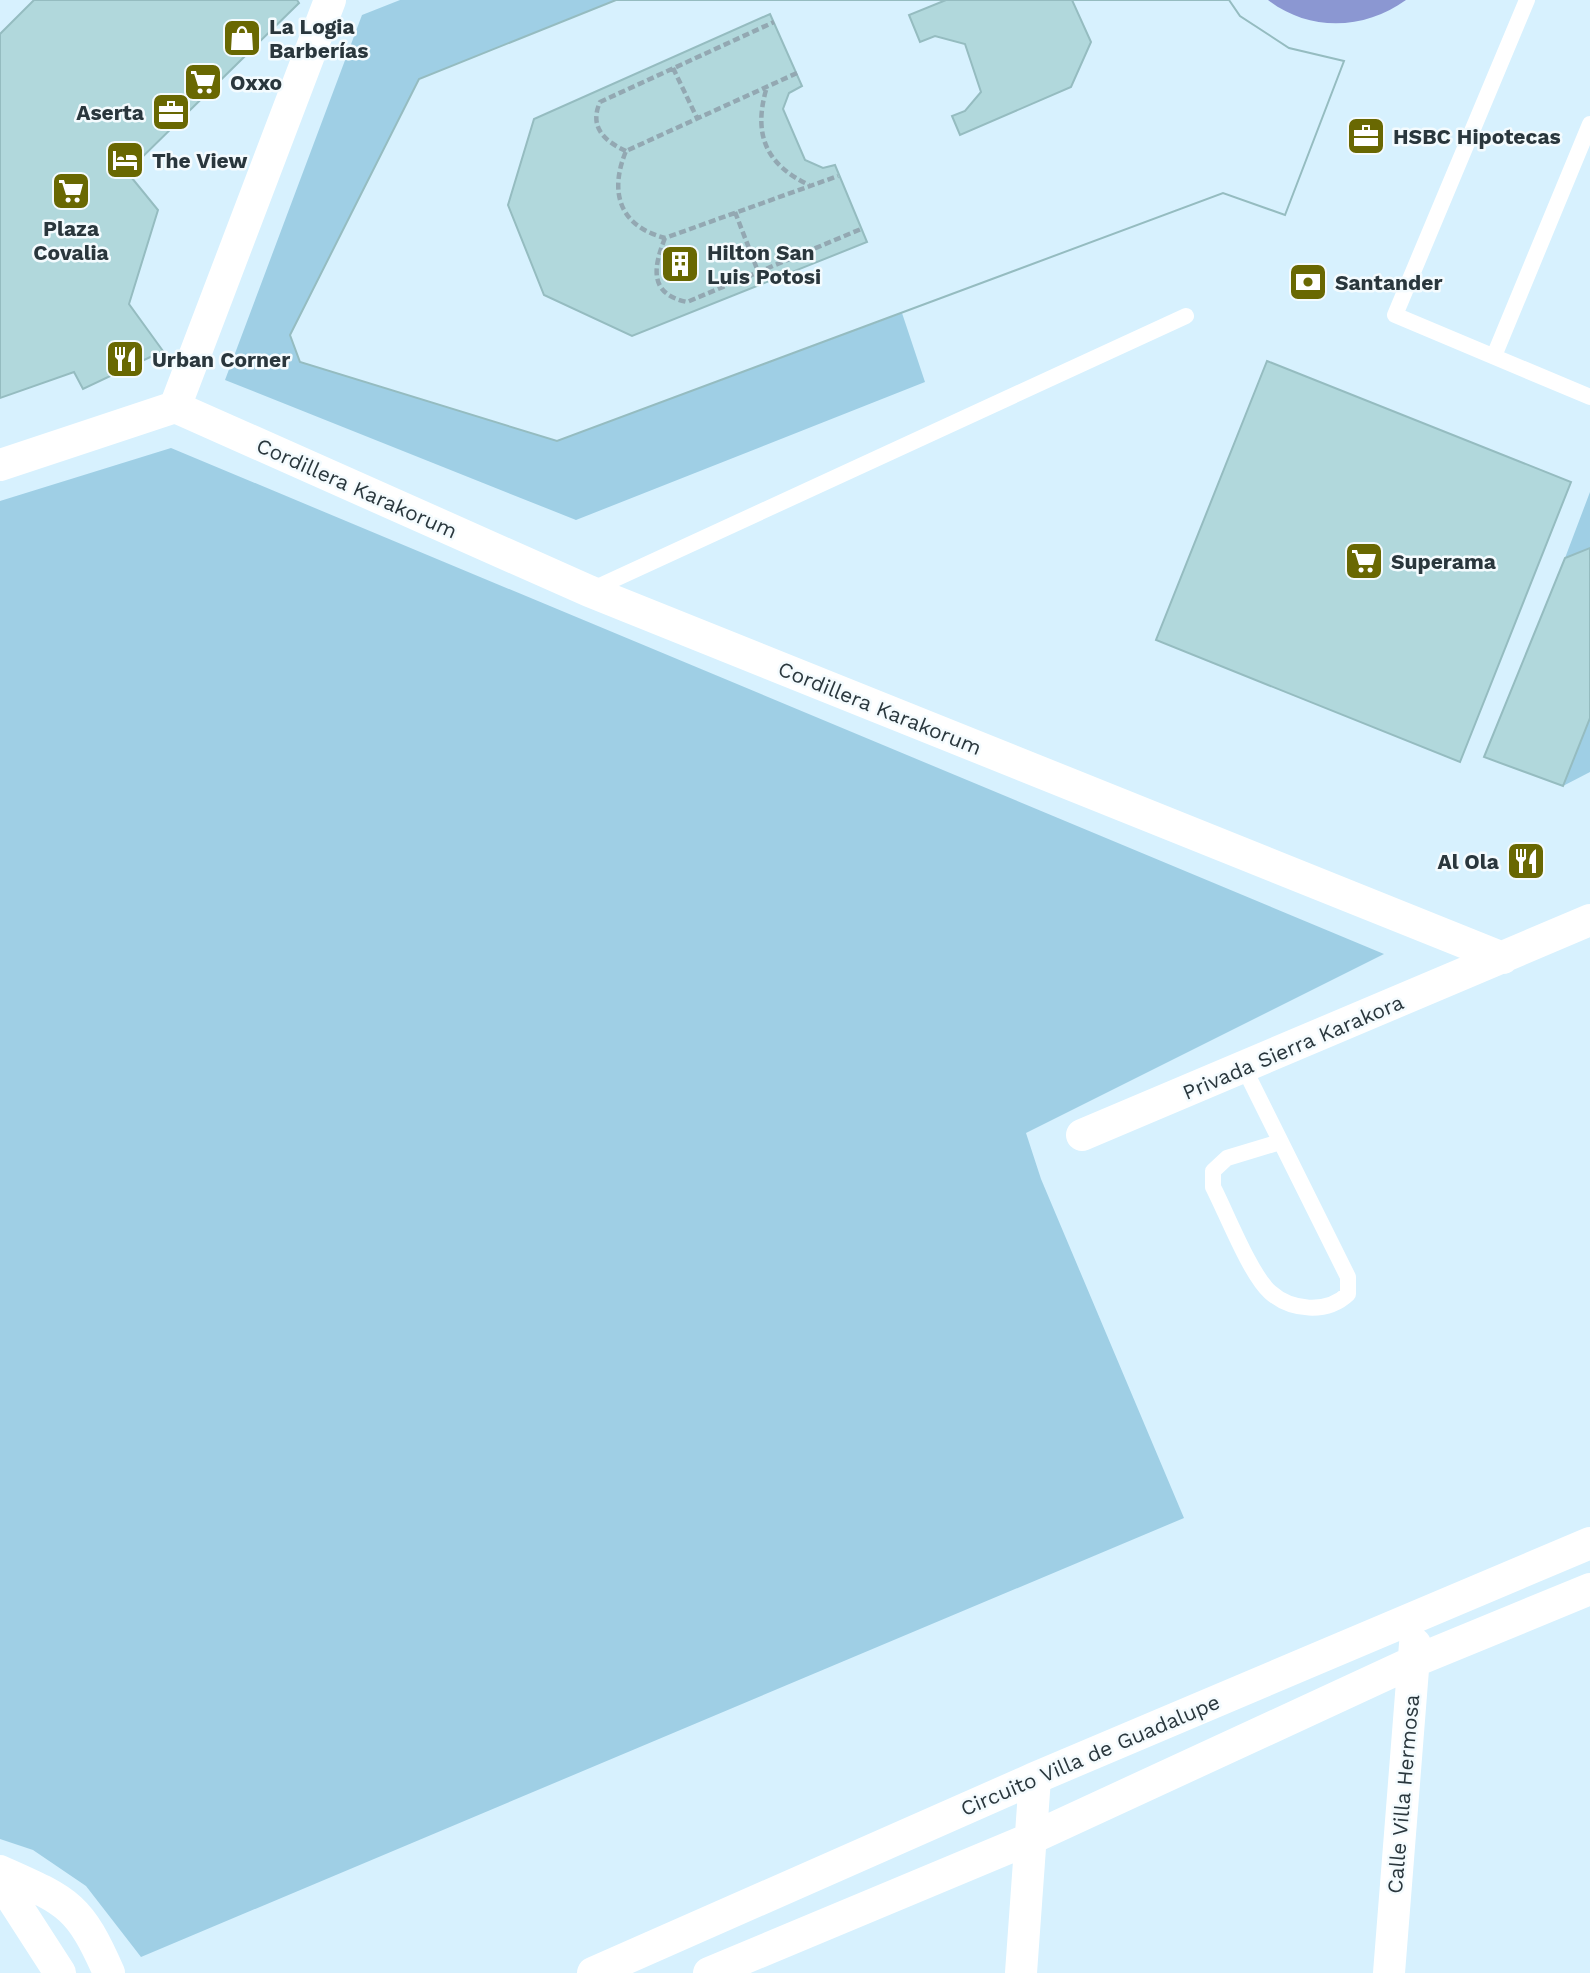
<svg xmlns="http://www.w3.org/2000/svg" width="1590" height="1973" font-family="'Work Sans',sans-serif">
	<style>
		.green { fill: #9fcfe5 }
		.water { fill: #8b97d2 }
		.building { fill: #b1d8dc; stroke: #95bcc0; stroke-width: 2; fill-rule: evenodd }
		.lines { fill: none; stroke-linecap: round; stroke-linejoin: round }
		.path { stroke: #93a8b2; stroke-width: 4.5; stroke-dasharray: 7 3.5; stroke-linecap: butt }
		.lane { stroke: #fff; stroke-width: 16 }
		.street { stroke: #fff; stroke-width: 32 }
		.labels { text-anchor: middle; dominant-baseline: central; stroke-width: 5; stroke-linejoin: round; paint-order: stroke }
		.poi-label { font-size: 21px; font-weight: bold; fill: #2a373d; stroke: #f4fbfe; text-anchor: start }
		.street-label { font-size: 21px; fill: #2a373d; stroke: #f4fbfe }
	</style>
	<rect width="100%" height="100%" fill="#d7f1fe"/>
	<!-- green -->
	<path class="green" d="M400,0H616L419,79L290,335L300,362L557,441L902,313L925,382L576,520L225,380L362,15Z
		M171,448L1384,954L1026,1133L1041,1179L1184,1518L141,1957L86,1886L33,1850L0,1839V501Z
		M1590,492V548L1565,558Z
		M1590,718V772L1563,786Z"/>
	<!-- water -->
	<path class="water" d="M1268,0H1406C1365,30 1309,32 1268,0Z"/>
	<!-- building -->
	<path class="building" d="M34,0H297L299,3L127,172L158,210L129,304L163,351L83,389L74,372L0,398V34Z
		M616,0H946L909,15L920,42L935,36L965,44L981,92L965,111L952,116L960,135L1071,87L1091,42L1072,0H1229L1240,16L1289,48L1344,61L1285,215L1223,193L557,441L300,362L290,335L419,79ZM770,14L802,86L789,93L783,109L805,160L823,168L835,165L867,242L632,336L544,295L508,205L534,119Z
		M616,0H1229L1240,16L1289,48L1344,61L1285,215L1223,193L557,441L300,362L290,335L419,79Z
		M1267,361L1571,482L1460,762L1156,640Z
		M1590,548V718L1563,786L1484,757L1565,558Z"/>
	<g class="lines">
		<!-- path -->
		<path class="path" d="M673,68L698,120
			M797,73L626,151C609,192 619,226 665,238L838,176
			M766,90C753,136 767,165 809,185
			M626,151C604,141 589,127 600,102L774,22
			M735,212L759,274
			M665,238C653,268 649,294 687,302L861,229"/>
		<!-- lane -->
		<path class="lane" d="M1527,0L1395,315L1590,397
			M1494,356L1590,124
			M591,590L1186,316
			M1244,1068L1348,1277V1294C1327,1314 1291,1311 1270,1292C1250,1274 1226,1212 1213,1187V1171L1227,1158L1280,1142"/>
		<!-- street -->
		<path class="street" d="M175,407L589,591L1503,958
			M175,407L330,0
			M0,465L175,407
			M1082,1135L1590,920
			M0,1871C67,1901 79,1904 109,1973
			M0,1880L60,1973
			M593,1973L1035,1778L1590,1543
			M709,1973L1032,1838L1415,1661L1590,1589
			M1021,1973L1035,1778
			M1389,1973L1415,1644"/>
	</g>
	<!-- icons -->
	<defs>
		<symbol id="shop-square" viewBox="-11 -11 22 22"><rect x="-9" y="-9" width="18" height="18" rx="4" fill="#696802" stroke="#f4fbfe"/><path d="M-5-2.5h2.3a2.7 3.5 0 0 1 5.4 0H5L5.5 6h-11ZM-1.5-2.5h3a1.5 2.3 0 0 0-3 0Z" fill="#fff"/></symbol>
		<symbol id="supermarket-square" viewBox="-11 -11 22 22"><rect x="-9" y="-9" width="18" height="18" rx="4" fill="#696802" stroke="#f4fbfe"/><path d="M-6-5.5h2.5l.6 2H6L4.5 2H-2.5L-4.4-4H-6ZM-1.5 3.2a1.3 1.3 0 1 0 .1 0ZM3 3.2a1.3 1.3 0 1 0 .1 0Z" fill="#fff"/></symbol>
		<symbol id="office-square" viewBox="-11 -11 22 22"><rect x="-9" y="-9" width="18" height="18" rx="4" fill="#696802" stroke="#f4fbfe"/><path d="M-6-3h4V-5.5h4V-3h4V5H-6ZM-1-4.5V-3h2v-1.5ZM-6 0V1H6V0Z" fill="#fff"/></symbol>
		<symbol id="hotel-square" viewBox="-11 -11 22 22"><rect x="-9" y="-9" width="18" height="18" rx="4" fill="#696802" stroke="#f4fbfe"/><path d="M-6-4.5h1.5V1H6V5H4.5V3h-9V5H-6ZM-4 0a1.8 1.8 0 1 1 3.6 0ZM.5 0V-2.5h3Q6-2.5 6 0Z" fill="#fff"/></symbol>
		<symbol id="building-square" viewBox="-11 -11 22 22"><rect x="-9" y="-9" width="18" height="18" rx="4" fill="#696802" stroke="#f4fbfe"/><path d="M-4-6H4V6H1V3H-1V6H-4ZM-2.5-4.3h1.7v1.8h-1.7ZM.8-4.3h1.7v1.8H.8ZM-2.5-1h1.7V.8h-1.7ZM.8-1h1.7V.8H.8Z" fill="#fff"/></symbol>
		<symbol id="bank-square" viewBox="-11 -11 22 22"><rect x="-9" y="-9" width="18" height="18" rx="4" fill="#696802" stroke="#f4fbfe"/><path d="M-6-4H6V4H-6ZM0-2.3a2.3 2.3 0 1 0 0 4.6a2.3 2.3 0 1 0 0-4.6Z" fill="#fff"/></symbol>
		<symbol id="restaurant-square" viewBox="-11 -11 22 22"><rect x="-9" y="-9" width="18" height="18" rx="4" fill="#696802" stroke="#f4fbfe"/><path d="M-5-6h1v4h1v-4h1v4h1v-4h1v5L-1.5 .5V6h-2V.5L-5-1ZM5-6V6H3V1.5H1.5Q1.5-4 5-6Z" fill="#fff"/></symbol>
	</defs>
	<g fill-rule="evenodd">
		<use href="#shop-square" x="220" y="16" width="44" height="44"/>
		<use href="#supermarket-square" x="181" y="60" width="44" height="44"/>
		<use href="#office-square" x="149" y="90" width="44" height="44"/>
		<use href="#office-square" x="1344" y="114" width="44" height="44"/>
		<use href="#hotel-square" x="103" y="138" width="44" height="44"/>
		<use href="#supermarket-square" x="49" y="169" width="44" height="44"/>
		<use href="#building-square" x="658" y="242" width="44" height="44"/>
		<use href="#bank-square" x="1286" y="260" width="44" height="44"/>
		<use href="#restaurant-square" x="103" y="337" width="44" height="44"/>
		<use href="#supermarket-square" x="1342" y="539" width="44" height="44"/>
		<use href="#restaurant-square" x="1504" y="839" width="44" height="44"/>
	</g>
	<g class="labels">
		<!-- poi labels -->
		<g class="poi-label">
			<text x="269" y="26">La Logia<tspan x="269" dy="24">Barberías</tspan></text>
			<text x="230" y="82">Oxxo</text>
			<text x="144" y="112" text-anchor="end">Aserta</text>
			<text x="1393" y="136">HSBC Hipotecas</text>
			<text x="152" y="160">The View</text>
			<text x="71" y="228" text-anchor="middle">Plaza<tspan x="71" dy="24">Covalia</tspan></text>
			<text x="707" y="252">Hilton San<tspan x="707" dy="24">Luis Potosi</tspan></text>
			<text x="1335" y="282">Santander</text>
			<text x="152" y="359">Urban Corner</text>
			<text x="1391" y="561">Superama</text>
			<text x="1499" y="861" text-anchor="end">Al Ola</text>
		</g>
		<!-- street labels -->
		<g class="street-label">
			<text transform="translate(357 488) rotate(24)">Cordillera Karakorum</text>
			<text transform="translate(880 708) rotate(22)">Cordillera Karakorum</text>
			<text transform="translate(1293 1047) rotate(-23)">Privada Sierra Karakora</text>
			<text transform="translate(1090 1755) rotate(-23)">Circuito Villa de Guadalupe</text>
			<text transform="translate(1403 1794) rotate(-85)">Calle Villa Hermosa</text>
		</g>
	</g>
</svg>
